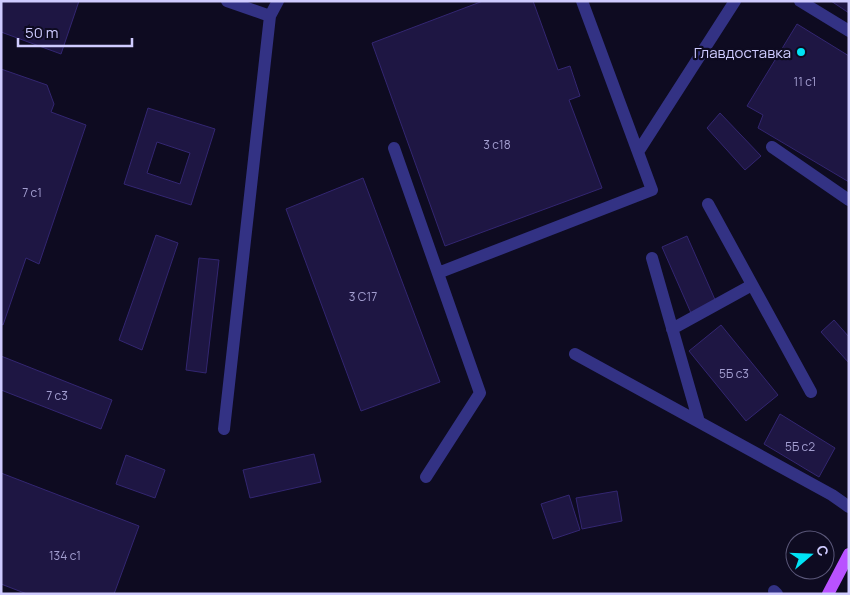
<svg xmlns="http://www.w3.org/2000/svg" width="850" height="595" font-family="Manrope,sans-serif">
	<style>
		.building { fill: #1e1643; stroke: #332671; fill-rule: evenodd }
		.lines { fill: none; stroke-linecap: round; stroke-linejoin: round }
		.minor { stroke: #333284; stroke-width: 12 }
		.major { stroke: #b952ff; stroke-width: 12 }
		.poi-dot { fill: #00e4f6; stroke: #0e0b21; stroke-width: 2 }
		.labels { text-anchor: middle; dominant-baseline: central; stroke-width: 4.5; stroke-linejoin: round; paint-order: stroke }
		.number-label { font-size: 12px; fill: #a39ed0 }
		.poi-label { font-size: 15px; fill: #cfcbff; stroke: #0e0b21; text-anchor: end }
	</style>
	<rect width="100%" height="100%" fill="#0e0b21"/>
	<!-- building -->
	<path class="building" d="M1,1H79L61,54L1,32Z
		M483,1H533L558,70L570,66L580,96L569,100L602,188L445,246L372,43Z
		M831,1H849V13Z
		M797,24L849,56V182L758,128L763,115L747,106Z
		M1,69L47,85L54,104L51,112L86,125L39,264L26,258L3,325L1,324Z
		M148,108L215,129L191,205L124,184ZM157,142L190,153L180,184L147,173Z
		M720,113L761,156L745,170L707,128Z
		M363,178L440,382L361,411L286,209Z
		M156,235L178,243L142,350L119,340Z
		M687,236L716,302L691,313L662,247Z
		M199,258L219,260L206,373L186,370Z
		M834,320L849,337V363L821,332Z
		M721,325L778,395L746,421L689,351Z
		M1,356L112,400L101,429L1,390Z
		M780,414L835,448L819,477L764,444Z
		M314,454L321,482L250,498L243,470Z
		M126,455L165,470L155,498L116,484Z
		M1,473L139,526L114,594H27L1,584Z
		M617,491L622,521L582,529L576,498Z
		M569,495L580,530L553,539L541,504Z"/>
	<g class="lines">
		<!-- minor -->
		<path class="minor" d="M227,1L270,16L278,1
			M800,1L849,31
			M772,147L849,200
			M394,148L480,393L426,477
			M638,152L735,1
			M708,204L811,392
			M652,258L699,422
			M438,273L652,190L582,1
			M672,329L752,285
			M575,354L832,495L849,507
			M224,429L270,16
			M774,591L777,594"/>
		<!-- major -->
		<path class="major" d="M828,594L849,554"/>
	</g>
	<!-- markers -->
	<circle class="poi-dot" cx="801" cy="52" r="5"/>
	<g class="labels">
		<!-- number labels -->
		<g class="number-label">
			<text x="805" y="81">11 с1</text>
			<text x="497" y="144">3 с18</text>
			<text x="32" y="192">7 с1</text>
			<text x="363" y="296">3 С17</text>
			<text x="734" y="373">5Б с3</text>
			<text x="57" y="395">7 с3</text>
			<text x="800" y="446">5Б с2</text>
			<text x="65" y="555">134 с1</text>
		</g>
		<!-- poi labels -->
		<g class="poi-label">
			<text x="791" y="52">Главдоставка</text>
		</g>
	</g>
	<!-- border -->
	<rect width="850" height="595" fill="none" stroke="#cfcbff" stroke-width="5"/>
	<!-- north arrow -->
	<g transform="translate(810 555) rotate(71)"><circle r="24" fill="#0e0b21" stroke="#5b587a"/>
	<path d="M0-4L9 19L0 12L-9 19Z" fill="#00e4f6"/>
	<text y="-8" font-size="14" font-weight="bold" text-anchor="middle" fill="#cfcbff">С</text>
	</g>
	<!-- scale -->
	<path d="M18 38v8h114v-8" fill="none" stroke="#cfcbff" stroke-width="2.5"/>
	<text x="25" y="38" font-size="15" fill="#cfcbff" stroke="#0e0b21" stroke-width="4" paint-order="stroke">50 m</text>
</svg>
